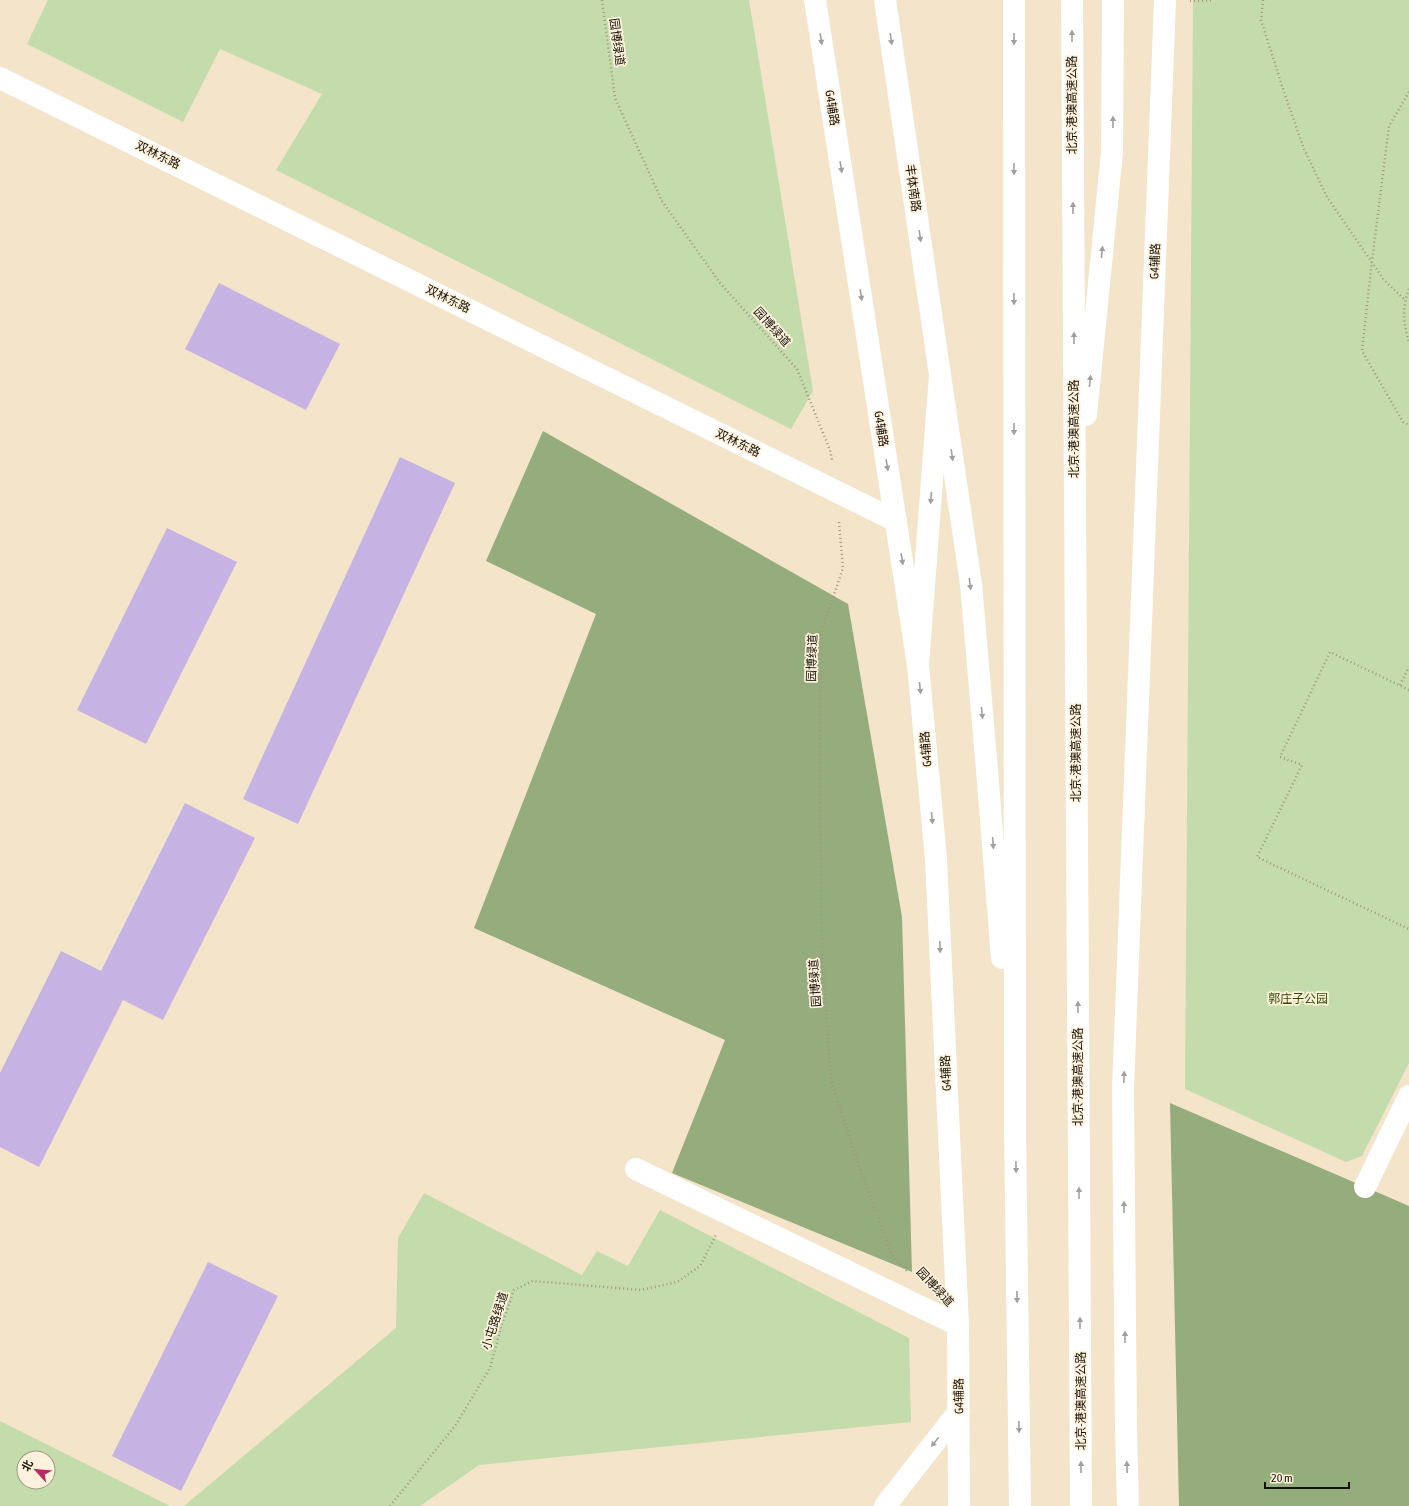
<svg xmlns="http://www.w3.org/2000/svg" width="1409" height="1506" font-family="'Asap Condensed','Noto Sans SC',sans-serif">
	<style>
		.green { fill: #c4dcab; fill-rule: evenodd }
		.forest { fill: #95ac7c }
		.building { fill: #c6b3e4 }
		.lines { fill: none; stroke-linecap: round; stroke-linejoin: round }
		.path { stroke: #a19682; stroke-width: 2.5; stroke-dasharray: 1 3; stroke-linecap: butt }
		.minor { stroke: #fff; stroke-width: 22 }
		.tertiary { stroke: #fff; stroke-width: 22 }
		.trunk { stroke: #fff; stroke-width: 22 }
		.motorway { stroke: #fff; stroke-width: 22 }
		.oneway { fill: #a2a09c }
		.labels { text-anchor: middle; dominant-baseline: central; stroke-width: 3.5; stroke-linejoin: round; paint-order: stroke }
		.street-label { font-size: 12px; fill: #161208; stroke: #fef2dd }
		.park-label { font-size: 12px; fill: #304b00; stroke: #fef2dd }
	</style>
	<rect width="100%" height="100%" fill="#f3e4ca"/>
	<!-- green -->
	<path class="green" d="M48,0H749L813,391L791,429L276,170L322,94L220,49L183,122L27,44Z
		M1193,0H1409V1063L1362,1156L1346,1162L1185,1089Z
		M424,1193L582,1275L597,1251L628,1266L660,1210L909,1338L911,1422L479,1465L420,1506H184L396,1328L398,1238Z
		M0,1421L170,1506H0ZM24,1458H48V1482H24Z"/>
	<!-- forest -->
	<path class="forest" d="M543,431L848,604L902,917L912,1272L672,1173L725,1040L474,928L596,614L486,561Z
		M1170,1103L1409,1206V1506H1179Z"/>
	<!-- building -->
	<path class="building" d="M219,283L340,344L306,410L185,349Z
		M400,457L455,483L298,824L243,799Z
		M167,528L237,562L146,744L77,710Z
		M185,803L255,838L163,1020L123,1000L39,1167L0,1147V1073L61,951L101,971Z
		M208,1262L278,1296L181,1491L112,1456Z"/>
	<g class="lines">
		<!-- path -->
		<path class="path" d="M602,0L615,98L662,201L720,283L797,369L830,450L832,460
			M1263,0L1261,20L1285,95L1304,149L1327,197L1384,280L1405,300
			M1190,1L1212,0
			M1409,92L1389,126L1372,261L1362,351L1403,422L1409,425
			M1409,289C1402,306 1403,324 1409,342
			M839,522L843,568L821,633L820,778L822,951L831,1081L861,1172L892,1255L907,1271
			M1400,685L1409,667
			M1409,690L1330,652L1280,757L1302,765L1257,857L1409,929
			M390,1506L455,1426L490,1368L502,1324L514,1290L533,1281L641,1290L677,1282L700,1266L716,1235"/>
		<!-- minor -->
		<path class="minor" d="M0,78L896,521
			M636,1169L958,1325
			M1365,1187L1409,1096"/>
		<!-- tertiary -->
		<path class="tertiary" d="M815,0L918,665L936,859L958,1325L959,1506
			M885,1506L959,1411
			M1128,1506L1126,1431L1123,1089L1165,0"/>
		<!-- trunk -->
		<path class="trunk" d="M885,0L940,375L918,665"/>
		<!-- motorway -->
		<path class="motorway" d="M1014,0L1015,1128L1020,1506
			M1072,0L1081,1506
			M940,375L971,584L987,770L1002,958
			M1086,415L1112,152L1113,0"/>
	</g>
	<!-- one-way arrows -->
	<defs><path id="oneway-solid" d="M-6-.8H1V-3.2L6.5 0L1 3.2V.8H-6Z"/></defs>
	<g class="oneway">
		<use href="#oneway-solid" transform="translate(1072 36) rotate(-90)"/>
		<use href="#oneway-solid" transform="translate(821 39) rotate(81)"/>
		<use href="#oneway-solid" transform="translate(891 39) rotate(82)"/>
		<use href="#oneway-solid" transform="translate(1014 39) rotate(90)"/>
		<use href="#oneway-solid" transform="translate(1113 122) rotate(-90)"/>
		<use href="#oneway-solid" transform="translate(841 167) rotate(81)"/>
		<use href="#oneway-solid" transform="translate(1014 169) rotate(90)"/>
		<use href="#oneway-solid" transform="translate(1073 208) rotate(-90)"/>
		<use href="#oneway-solid" transform="translate(920 236) rotate(82)"/>
		<use href="#oneway-solid" transform="translate(1102 252) rotate(-84)"/>
		<use href="#oneway-solid" transform="translate(861 295) rotate(81)"/>
		<use href="#oneway-solid" transform="translate(1014 299) rotate(90)"/>
		<use href="#oneway-solid" transform="translate(1074 338) rotate(-90)"/>
		<use href="#oneway-solid" transform="translate(1090 381) rotate(-84)"/>
		<use href="#oneway-solid" transform="translate(1014 429) rotate(90)"/>
		<use href="#oneway-solid" transform="translate(952 455) rotate(82)"/>
		<use href="#oneway-solid" transform="translate(887 465) rotate(81)"/>
		<use href="#oneway-solid" transform="translate(931 498) rotate(94)"/>
		<use href="#oneway-solid" transform="translate(902 559) rotate(81)"/>
		<use href="#oneway-solid" transform="translate(970 584) rotate(83)"/>
		<use href="#oneway-solid" transform="translate(920 688) rotate(85)"/>
		<use href="#oneway-solid" transform="translate(982 713) rotate(85)"/>
		<use href="#oneway-solid" transform="translate(932 818) rotate(85)"/>
		<use href="#oneway-solid" transform="translate(993 843) rotate(86)"/>
		<use href="#oneway-solid" transform="translate(940 947) rotate(88)"/>
		<use href="#oneway-solid" transform="translate(1078 1007) rotate(-90)"/>
		<use href="#oneway-solid" transform="translate(1124 1077) rotate(-88)"/>
		<use href="#oneway-solid" transform="translate(1016 1167) rotate(89)"/>
		<use href="#oneway-solid" transform="translate(1079 1193) rotate(-90)"/>
		<use href="#oneway-solid" transform="translate(1124 1207) rotate(-90)"/>
		<use href="#oneway-solid" transform="translate(1017 1297) rotate(89)"/>
		<use href="#oneway-solid" transform="translate(1080 1323) rotate(-90)"/>
		<use href="#oneway-solid" transform="translate(1125 1337) rotate(-90)"/>
		<use href="#oneway-solid" transform="translate(1019 1427) rotate(89)"/>
		<use href="#oneway-solid" transform="translate(935 1442) rotate(128)"/>
		<use href="#oneway-solid" transform="translate(1081 1467) rotate(-90)"/>
		<use href="#oneway-solid" transform="translate(1127 1467) rotate(-92)"/>
	</g>
	<g class="labels">
		<!-- street labels -->
		<g class="street-label">
			<text transform="translate(617 42) rotate(82)">园博绿道</text>
			<text transform="translate(1072 105) rotate(-90)">北京-港澳高速公路</text>
			<text transform="translate(832 108) rotate(81)">G4辅路</text>
			<text transform="translate(158 155) rotate(26)">双林东路</text>
			<text transform="translate(913 188) rotate(82)">丰体南路</text>
			<text transform="translate(1155 261) rotate(-88)">G4辅路</text>
			<text transform="translate(448 299) rotate(26)">双林东路</text>
			<text transform="translate(772 327) rotate(48)">园博绿道</text>
			<text transform="translate(881 429) rotate(81)">G4辅路</text>
			<text transform="translate(1074 429) rotate(-90)">北京-港澳高速公路</text>
			<text transform="translate(738 443) rotate(26)">双林东路</text>
			<text transform="translate(812 658) rotate(-88)">园博绿道</text>
			<text transform="translate(926 749) rotate(-95)">G4辅路</text>
			<text transform="translate(1076 753) rotate(-90)">北京-港澳高速公路</text>
			<text transform="translate(815 983) rotate(-94)">园博绿道</text>
			<text transform="translate(946 1073) rotate(-93)">G4辅路</text>
			<text transform="translate(1078 1077) rotate(-90)">北京-港澳高速公路</text>
			<text transform="translate(935 1287) rotate(47)">园博绿道</text>
			<text transform="translate(495 1321) rotate(-72)">小屯路绿道</text>
			<text transform="translate(959 1396) rotate(-91)">G4辅路</text>
			<text transform="translate(1081 1401) rotate(-90)">北京-港澳高速公路</text>
		</g>
		<!-- park labels -->
		<g class="park-label">
			<text x="1298" y="999">郭庄子公园</text>
		</g>
	</g>
	<!-- north arrow -->
	<g transform="translate(36 1470) rotate(297)"><circle r="19" fill="#fef2dd" stroke="#a19888"/>
	<path d="M0-3L7 15L0 10L-7 15Z" fill="#b82c61"/>
	<text y="-6" font-size="11" font-weight="bold" text-anchor="middle" fill="#161208">北</text>
	</g>
	<!-- scale -->
	<path d="M1265 1482v6h84v-6" fill="none" stroke="#161208" stroke-width="2"/>
	<text x="1271" y="1482" font-size="12" fill="#161208" stroke="#fef2dd" stroke-width="3" paint-order="stroke">20 m</text>
</svg>
